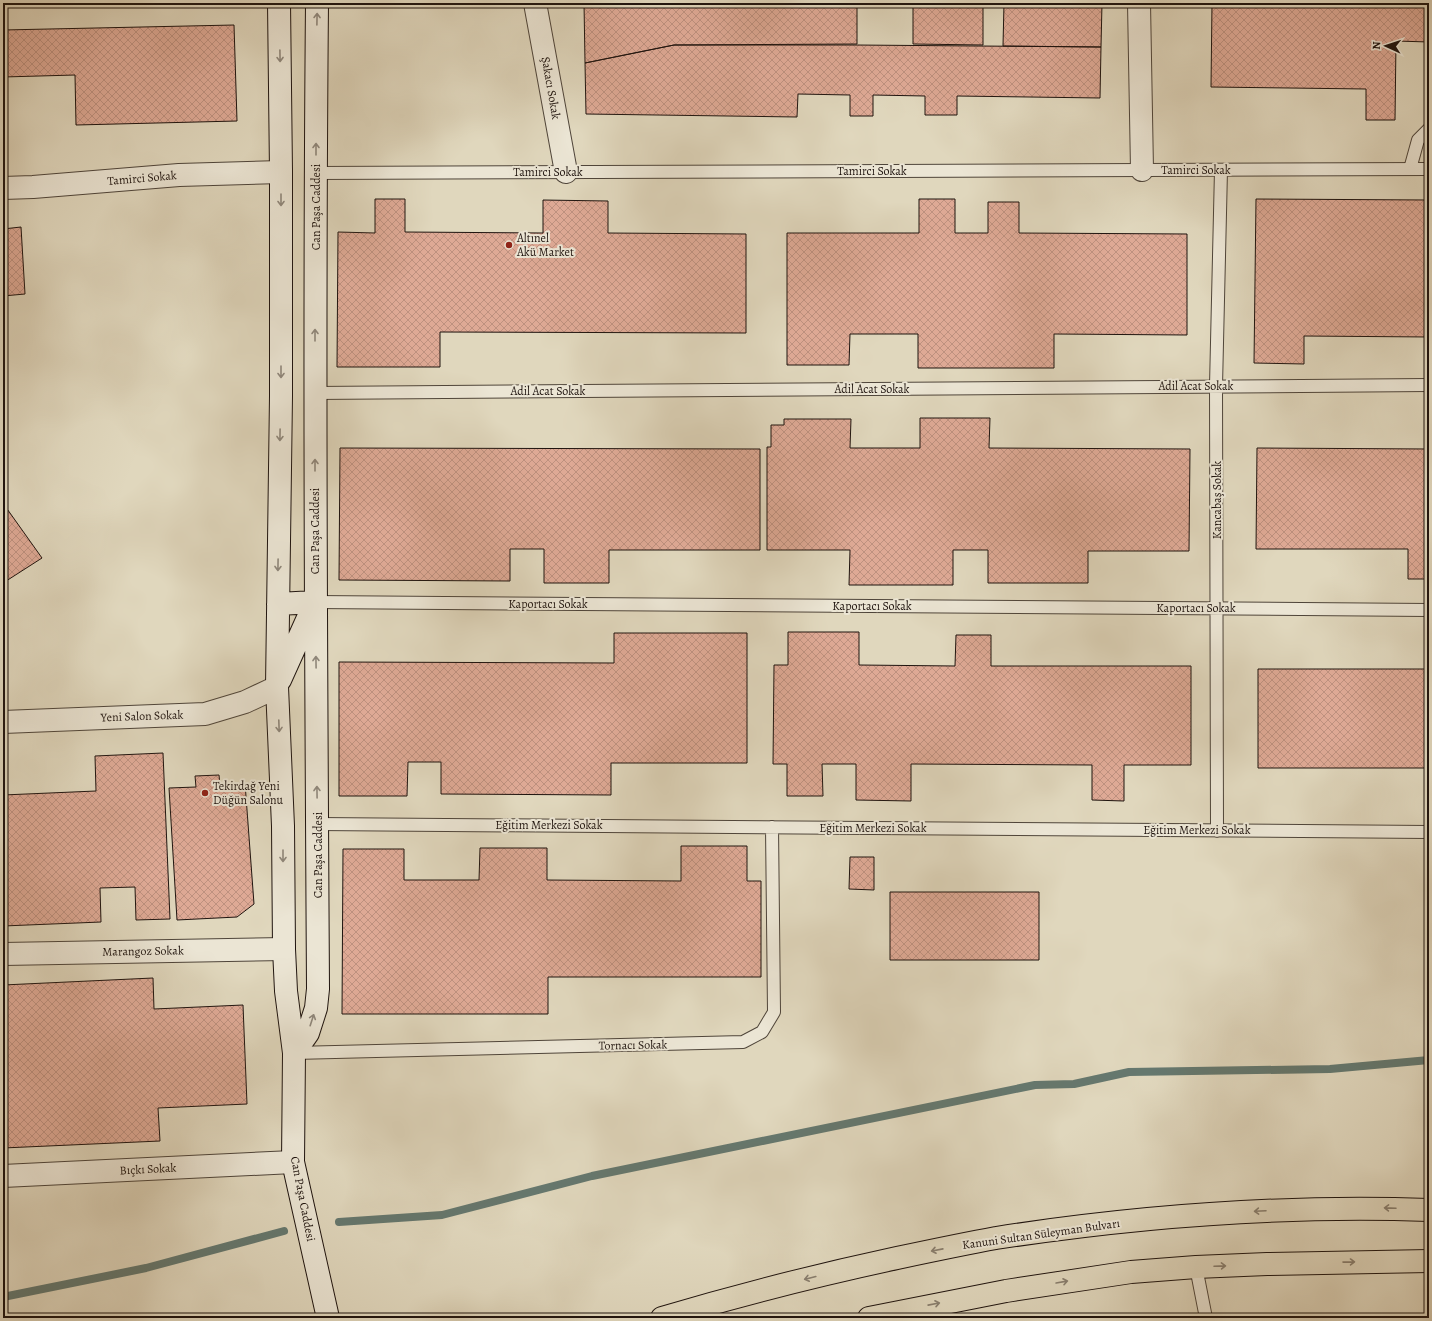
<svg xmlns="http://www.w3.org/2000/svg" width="1432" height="1321" font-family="Alegreya,serif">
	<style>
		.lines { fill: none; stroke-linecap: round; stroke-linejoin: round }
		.stream { stroke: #65786f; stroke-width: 8 }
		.building { fill: url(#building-cross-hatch); stroke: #1f140f }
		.lane-casing { stroke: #4f453a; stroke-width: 14 }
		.street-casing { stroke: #4f453a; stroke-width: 24 }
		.secondary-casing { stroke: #1f140f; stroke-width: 24 }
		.highway-casing { stroke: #1f140f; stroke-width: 24 }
		.lane { stroke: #ebe5d4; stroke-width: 12 }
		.street { stroke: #ebe5d4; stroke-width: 22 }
		.secondary { stroke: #ebe5d4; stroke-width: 22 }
		.highway { stroke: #e0d7bd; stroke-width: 22 }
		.oneway { stroke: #8f877b }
		.oneway2 { stroke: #897f6f }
		.poi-dot { fill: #8f2418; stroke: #ebe5d4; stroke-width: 1.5 }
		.labels { text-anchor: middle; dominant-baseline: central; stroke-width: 4; stroke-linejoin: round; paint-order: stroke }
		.street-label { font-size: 12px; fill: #1f140f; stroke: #ebe5d4 }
		.poi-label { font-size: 12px; fill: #1f140f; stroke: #ebe5d4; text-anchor: start }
	</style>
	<defs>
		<pattern id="building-cross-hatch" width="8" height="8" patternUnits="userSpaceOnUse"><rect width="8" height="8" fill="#dea995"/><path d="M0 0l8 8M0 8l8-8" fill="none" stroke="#be917f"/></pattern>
	</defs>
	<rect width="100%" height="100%" fill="#e0d7bd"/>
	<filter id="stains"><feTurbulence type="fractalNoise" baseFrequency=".005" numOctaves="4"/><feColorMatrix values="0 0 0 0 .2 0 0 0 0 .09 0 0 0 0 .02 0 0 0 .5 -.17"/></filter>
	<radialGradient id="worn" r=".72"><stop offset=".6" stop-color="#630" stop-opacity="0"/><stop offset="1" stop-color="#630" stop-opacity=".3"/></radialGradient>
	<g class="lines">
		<!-- stream -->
		<path class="stream" d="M339,1222L442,1215L592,1176L1035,1085L1074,1084L1129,1072L1330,1069L1429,1060
			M3,1297L146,1268L284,1231"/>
	</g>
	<!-- building -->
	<path class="building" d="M584,3H857V44L674,45L585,63Z
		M913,3H983V45L913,44Z
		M1004,3H1102L1101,47L1003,46Z
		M1212,3H1429V42L1396,41L1395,120H1366V89L1211,87Z
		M234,25L237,121L76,125L75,75L3,77V30Z
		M674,45H855L1101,47L1100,98L957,96V115H925V96L873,95V116H850V95L798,94L797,117L586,114L585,63Z
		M375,199H405V232L543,233V200L608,201V233L746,234V333L440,332V367H337L338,232L375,233Z
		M919,199H955V233H988V202H1019V233L1187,234V335L1054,334V368H918V334H850L849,365H787V233H919Z
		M1256,199L1429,200V337L1304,336V364L1254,363Z
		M21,227L25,294L3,296V229Z
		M920,418H990L989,448L1190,449L1189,551H1088V583H988V550H953V585H849L850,550H767V447H771V425H784V419H851L850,448H920Z
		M340,448L760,449V550H609V583H544V549H510V581L339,580Z
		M1257,448L1429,449V579H1408V549H1256Z
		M5,506L42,558L3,583V508Z
		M788,632H859V665L955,666L956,635H991V666H1191V765H1124V801L1092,800V765L911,764V801L856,800V764H822L823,796H787V764H773L774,665H788Z
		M614,633H747V763H611V795L441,794V762H408L407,796H339V662L614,663Z
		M1258,669H1429V768H1258Z
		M163,753L170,919L136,920L135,887L100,888L101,922L3,926V795L96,791L95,756Z
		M219,775L220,785L245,783L254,904L237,917L177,920L169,788L196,787L195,776Z
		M681,846H747V881H761V977H548V1014H342L343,849H404V880H479L480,848H547V880L681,881Z
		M850,857H874V890L849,889Z
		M890,892H1039V960H890Z
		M153,978L154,1009L243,1005L247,1104L158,1108L160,1141L3,1148V985Z"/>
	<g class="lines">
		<defs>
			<path id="lane" d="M1410,169L1418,140L1429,129
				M316,173L1429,169
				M315,393L1429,385
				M315,602L1429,610
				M317,824L1429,832
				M1217,831L1216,386L1221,170
				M294,1053L743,1042L762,1032L774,1012L772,827
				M1196,1267L1206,1318"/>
			<path id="street" d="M535,3L566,172
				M1139,3L1142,170
				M3,188L33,187L179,175L281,172
				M3,722L205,714L245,702L277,687
				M3,954L284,949
				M3,1176L293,1162"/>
			<path id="secondary" d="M279,3L281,172V396L277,687L283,826L284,949L286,991L294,1053L293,1162L328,1318
				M278,604L315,602
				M280,680L312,609
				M294,1053L308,1033L316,1008L318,989C316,660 314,332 317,3"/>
			<path id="highway" d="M662,1318C739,1295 818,1275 897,1258C930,1251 963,1244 996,1238C1139,1216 1284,1205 1429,1210
				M869,1318L1006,1291L1131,1272L1196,1267L1267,1264L1429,1261"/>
		</defs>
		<!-- lane casing -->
		<use href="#lane" class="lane-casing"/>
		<!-- street casing -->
		<use href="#street" class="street-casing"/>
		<!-- secondary casing -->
		<use href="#secondary" class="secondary-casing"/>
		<!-- highway casing -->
		<use href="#highway" class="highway-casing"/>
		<!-- lane -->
		<use href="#lane" class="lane"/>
		<!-- street -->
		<use href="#street" class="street"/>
		<!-- secondary -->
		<use href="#secondary" class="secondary"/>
		<!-- highway -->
		<use href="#highway" class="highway"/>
	</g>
	<!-- one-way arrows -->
	<defs><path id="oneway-shaft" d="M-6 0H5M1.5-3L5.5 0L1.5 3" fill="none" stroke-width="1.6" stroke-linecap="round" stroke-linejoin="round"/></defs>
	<g class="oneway">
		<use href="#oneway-shaft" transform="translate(317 19) rotate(-89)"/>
		<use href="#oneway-shaft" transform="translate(280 56) rotate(89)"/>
		<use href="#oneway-shaft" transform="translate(316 149) rotate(-90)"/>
		<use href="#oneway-shaft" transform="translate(281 200) rotate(90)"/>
		<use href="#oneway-shaft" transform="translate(315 335) rotate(-90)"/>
		<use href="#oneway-shaft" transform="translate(281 372) rotate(90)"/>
		<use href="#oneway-shaft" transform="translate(280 435) rotate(91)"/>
		<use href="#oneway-shaft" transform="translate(315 465) rotate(-90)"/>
		<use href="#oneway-shaft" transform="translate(278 565) rotate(91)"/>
		<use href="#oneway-shaft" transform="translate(316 662) rotate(-91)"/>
		<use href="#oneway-shaft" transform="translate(279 726) rotate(88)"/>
		<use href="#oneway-shaft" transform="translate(317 792) rotate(-91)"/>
		<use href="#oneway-shaft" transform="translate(283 856) rotate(90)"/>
		<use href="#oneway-shaft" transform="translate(312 1020) rotate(-72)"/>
	</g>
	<g class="oneway2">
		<use href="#oneway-shaft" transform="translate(1390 1208) rotate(-178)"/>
		<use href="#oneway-shaft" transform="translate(1260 1211) rotate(177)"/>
		<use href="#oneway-shaft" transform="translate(937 1250) rotate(169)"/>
		<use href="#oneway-shaft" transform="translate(1349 1262) rotate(-1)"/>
		<use href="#oneway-shaft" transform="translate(1220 1266) rotate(-2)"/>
		<use href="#oneway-shaft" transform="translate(810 1278) rotate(166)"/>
		<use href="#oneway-shaft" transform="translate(1062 1282) rotate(-10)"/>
		<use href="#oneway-shaft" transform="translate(934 1304) rotate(-11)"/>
	</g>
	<!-- markers -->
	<g class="poi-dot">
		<circle cx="509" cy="245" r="4"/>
		<circle cx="205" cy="793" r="4"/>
	</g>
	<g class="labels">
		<!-- street labels -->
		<g class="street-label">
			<text transform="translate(551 88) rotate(80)">Şakacı Sokak</text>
			<text x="1196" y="170">Tamirci Sokak</text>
			<text x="872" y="171">Tamirci Sokak</text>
			<text x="548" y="172">Tamirci Sokak</text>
			<text transform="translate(142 178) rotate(-5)">Tamirci Sokak</text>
			<text transform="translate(316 207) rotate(-90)">Can Paşa Caddesi</text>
			<text x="1196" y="386">Adil Acat Sokak</text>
			<text x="872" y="389">Adil Acat Sokak</text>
			<text x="548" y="391">Adil Acat Sokak</text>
			<text transform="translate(1217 500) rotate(-90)">Kancabaş Sokak</text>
			<text transform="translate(315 531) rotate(-90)">Can Paşa Caddesi</text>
			<text x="548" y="604">Kaportacı Sokak</text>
			<text x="872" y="606">Kaportacı Sokak</text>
			<text x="1196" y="608">Kaportacı Sokak</text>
			<text transform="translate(142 716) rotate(-2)">Yeni Salon Sokak</text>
			<text x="549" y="825">Eğitim Merkezi Sokak</text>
			<text x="873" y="828">Eğitim Merkezi Sokak</text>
			<text x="1197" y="830">Eğitim Merkezi Sokak</text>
			<text transform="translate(318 855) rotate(-90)">Can Paşa Caddesi</text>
			<text transform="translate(143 951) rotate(-1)">Marangoz Sokak</text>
			<text transform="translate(633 1045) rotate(-1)">Tornacı Sokak</text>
			<text transform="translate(148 1169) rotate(-3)">Bıçkı Sokak</text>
			<text transform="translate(303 1199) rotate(79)">Can Paşa Caddesi</text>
			<text transform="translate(1041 1234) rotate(-8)">Kanuni Sultan Süleyman Bulvarı</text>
		</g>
		<!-- poi labels -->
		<g class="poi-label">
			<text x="517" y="238">Altınel<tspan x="517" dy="14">Akü Market</tspan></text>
			<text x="213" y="786">Tekirdağ Yeni<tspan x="213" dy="14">Düğün Salonu</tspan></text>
		</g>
	</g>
	<!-- margin -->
	<rect width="1432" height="1321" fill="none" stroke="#e0d7bd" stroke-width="16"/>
	<rect x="4" y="4" width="1424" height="1313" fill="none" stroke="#1f140f" stroke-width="2"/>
	<rect x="8" y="8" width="1416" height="1305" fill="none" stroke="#1f140f"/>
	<!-- north arrow -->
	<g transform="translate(1386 46) rotate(273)" stroke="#ebe5d4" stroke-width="3" paint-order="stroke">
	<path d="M0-3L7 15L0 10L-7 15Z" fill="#1f140f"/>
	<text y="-6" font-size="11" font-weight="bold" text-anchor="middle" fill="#1f140f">N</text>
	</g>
	<rect width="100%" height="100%" filter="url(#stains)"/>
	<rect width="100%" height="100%" fill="url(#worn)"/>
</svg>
